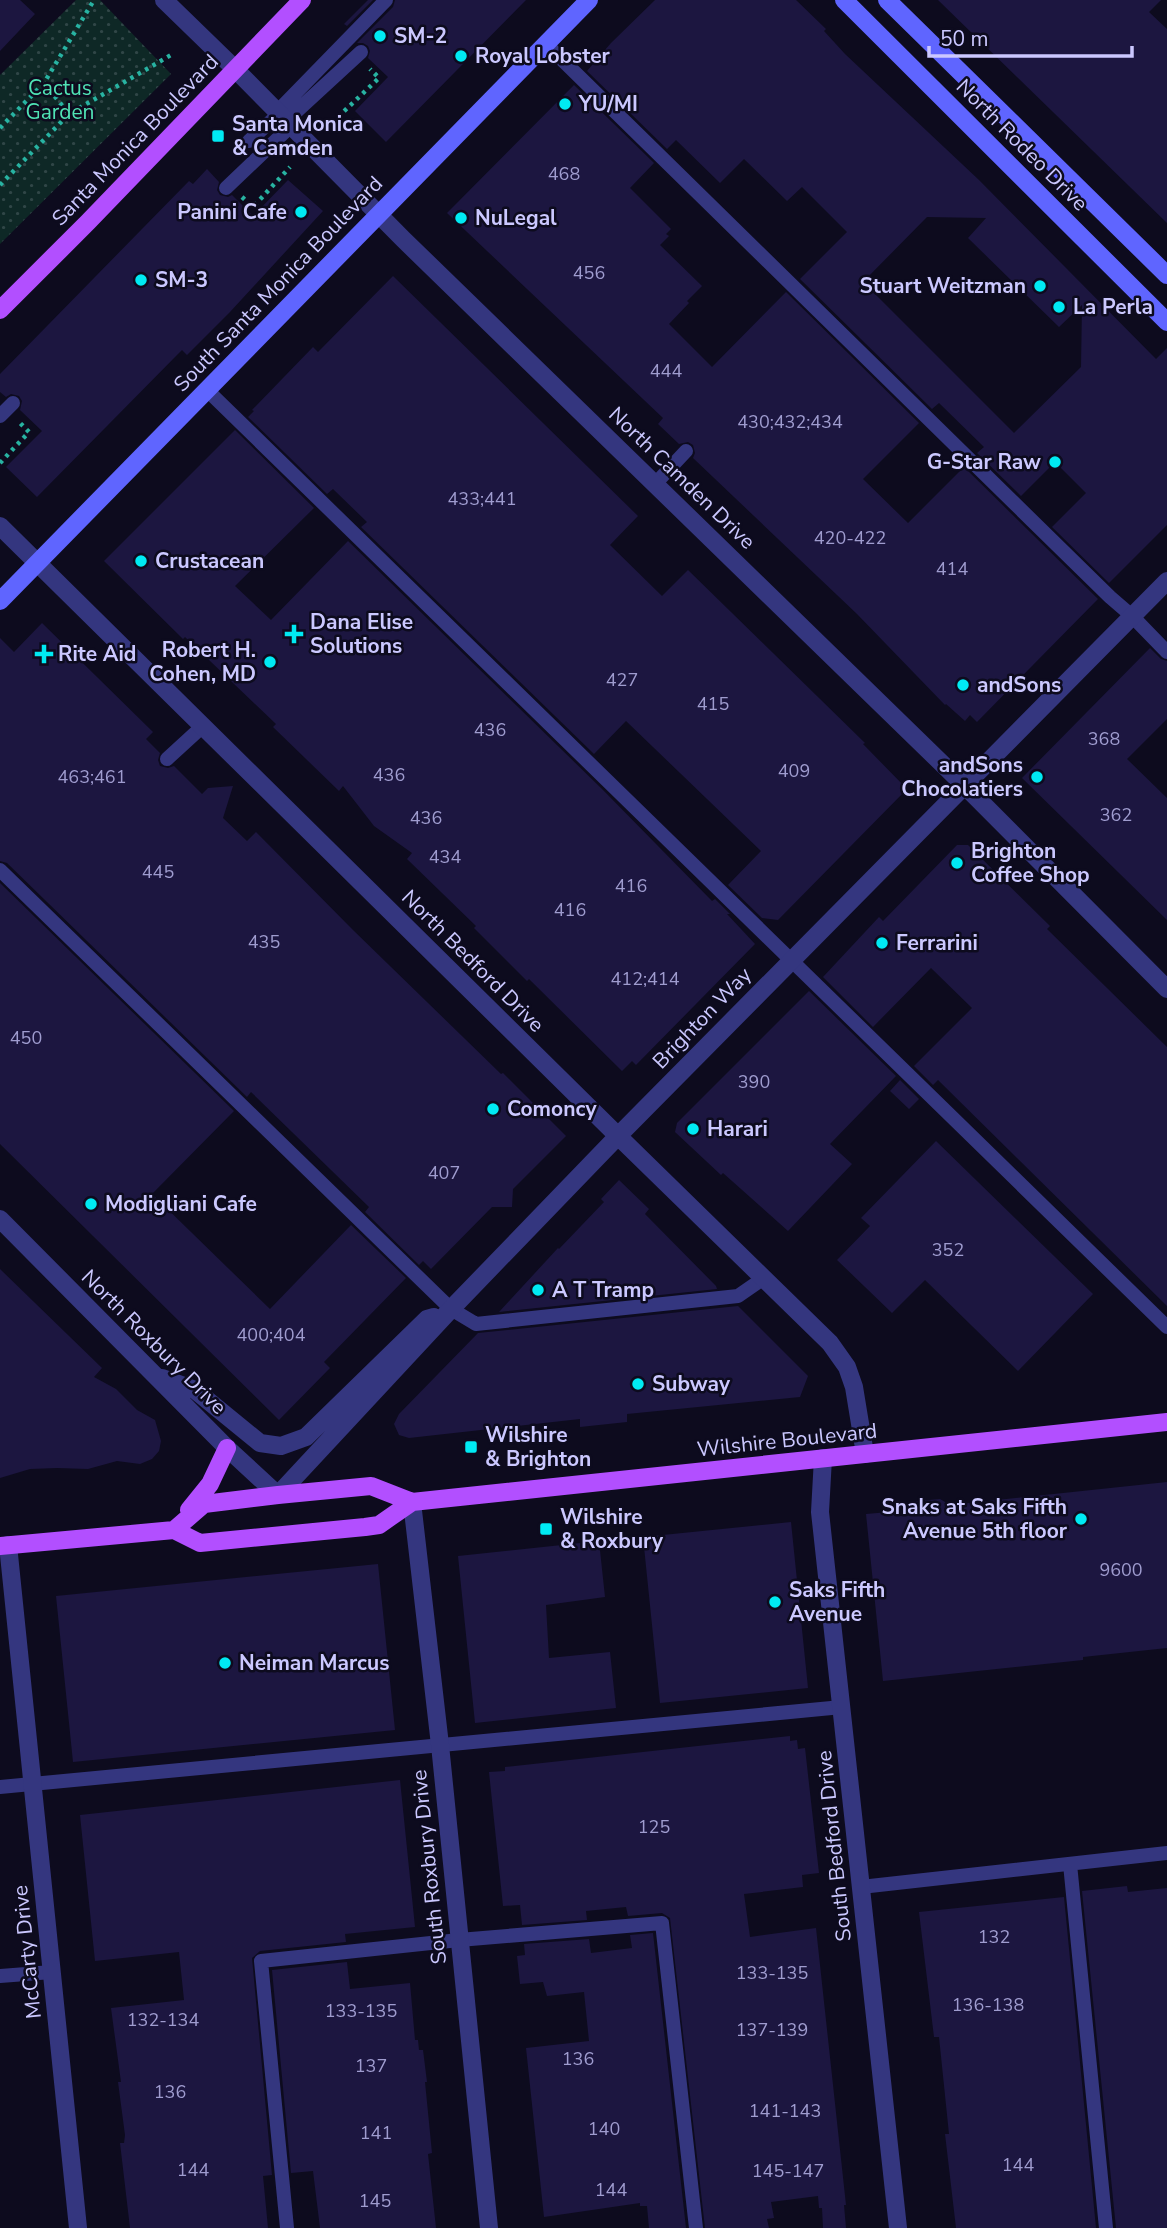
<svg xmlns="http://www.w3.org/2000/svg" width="1167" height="2228" font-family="'Nunito Sans',sans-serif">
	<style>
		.green { fill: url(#green-dots) }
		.building { fill: #1c1640; fill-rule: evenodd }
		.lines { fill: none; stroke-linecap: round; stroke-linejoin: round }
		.path { stroke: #28b3a2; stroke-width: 4.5; stroke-dasharray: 3.5 5; stroke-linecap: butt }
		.service { stroke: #34367f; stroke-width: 14 }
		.minor { stroke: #34367f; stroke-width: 18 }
		.tertiary { stroke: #34367f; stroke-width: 18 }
		.secondary { stroke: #5f65ff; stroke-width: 18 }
		.primary { stroke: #b24fff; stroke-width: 18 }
		.poi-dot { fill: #00eaf3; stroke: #0d0b1e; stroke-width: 2.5 }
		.labels { text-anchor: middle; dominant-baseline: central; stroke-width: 5; stroke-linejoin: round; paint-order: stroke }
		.number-label { font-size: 18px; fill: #9f9ccf }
		.poi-label { font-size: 21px; font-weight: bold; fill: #cbc8ff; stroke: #0d0b1e; text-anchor: start }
		.park-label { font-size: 21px; fill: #50e3b5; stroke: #0d0b1e }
		.street-label { font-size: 21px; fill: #cbc8ff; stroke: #0d0b1e }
	</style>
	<defs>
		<pattern id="green-dots" width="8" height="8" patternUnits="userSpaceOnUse" patternTransform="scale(1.75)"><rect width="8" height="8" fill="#0e2826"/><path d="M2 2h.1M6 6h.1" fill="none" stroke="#304647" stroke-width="1.8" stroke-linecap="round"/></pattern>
	</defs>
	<rect width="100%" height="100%" fill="#0d0b1e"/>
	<!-- green -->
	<path class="green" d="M76,0H100L171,74L0,244V75Z"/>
	<!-- building -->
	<path class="building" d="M0,0H20L35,14L0,51Z
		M368,0H373L347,26L344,24Z
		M395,0H526L386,142L355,111L388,77L368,58L370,51L368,46L363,43H357L393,7Z
		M655,0H796L826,29L824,31L845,54L979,180L1156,359L1167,348V525L1109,583L1052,527L1086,493L1055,462L1021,496L977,453L984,447L939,403L932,409L800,279L847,232L802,187L787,201L744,159L720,183L676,140L667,149L587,71L611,43ZM927,217L986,218L968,238L1059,327L1082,305L1081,367L1014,433L863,282Z
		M938,0H1161L1149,12L1167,29V223Z
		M574,85L654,163L630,188L671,229L666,234L669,236L660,245L702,286L687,301L689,303L669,324L712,367L786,292L919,423L863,479L908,523L964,467L1098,599L977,722L970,715L965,721L946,704L945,705L857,614L693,458L695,453L693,445L688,442L679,444L658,424L663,418L447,213Z
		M207,169L219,182L217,190L220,195L228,197L232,195L253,216L288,180L323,211L230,312L187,355L182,350L178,354L37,497L6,467L42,431L20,410L22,401L19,396L11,394L6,397L0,392V374L189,181L193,184Z
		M393,276L638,516L610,545L662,596L688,570L865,743L863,744L907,789L778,920L762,918L728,885L761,851L626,721L594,754L361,527L367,522L333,489L327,494L248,417L254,411L252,410L313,347L318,352Z
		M235,430L314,508L235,586L271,620L348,541L603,790L712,901L715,899L730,914H727L755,944L636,1065L632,1061L622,1071L529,979L527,981L474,928L476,926L407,859L412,853L374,826L343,786L339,791L273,727L276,724L185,637L183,639L104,561Z
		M42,623L153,732L146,739L160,753L158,760L160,766L168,768L174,766L202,794L208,788L233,786L223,818L247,841L256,832L353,930L501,1074L503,1073L566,1136L513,1189L512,1207H492L431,1269L423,1261L419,1265L365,1212L369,1207L251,1092L247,1097L7,863L0,861V638L14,652Z
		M1150,648L1161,659L1167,661V719L1127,759L1167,798V920L1022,778Z
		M957,845H968L1050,926L1047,929L1167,1047V1306L938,1080L933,1085L914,1066L972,1008L931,968L873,1027L823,977L879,917L883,921Z
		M0,883L234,1111L152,1194L270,1309L351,1225L406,1278L324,1362L330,1368L279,1420L0,1144Z
		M809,991L896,1076L830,1144L852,1164L788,1231L723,1173L721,1175L675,1132L677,1123Z
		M900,1080L919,1099L909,1109L890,1091Z
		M936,1141L1093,1294L1018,1371L925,1280L892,1313L837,1260L870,1226L861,1218Z
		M619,1180L649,1209L645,1214L716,1286L717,1289L499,1312L558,1248L559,1249L604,1202L601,1199Z
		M0,1269L102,1368L94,1377L116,1389L137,1410L155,1420L161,1441L159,1451L152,1459L140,1464L117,1461L88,1469L57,1468L30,1469L0,1478Z
		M738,1306L808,1376L800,1397L627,1414V1422L580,1427V1419L409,1438L399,1435L394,1424L399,1414L478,1333Z
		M1167,1482V1648L1083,1657V1660L883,1681L866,1514L900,1511L907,1502L940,1499L950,1505Z
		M791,1522L808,1688L660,1703L643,1537Z
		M599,1541L605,1597L546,1605L549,1658L610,1652L616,1708L475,1723L458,1556Z
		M378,1564L395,1730L73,1762L56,1596Z
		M790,1736V1741L797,1740L798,1749L805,1748L819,1873L802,1875L803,1887L744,1894L750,1937L816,1928L846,2205H844L846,2228H823L822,2208H819L818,2196L771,2202L774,2218L767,2219L769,2228H705L670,1918L662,1913L628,1916L626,1907L586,1911L587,1920L522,1925L520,1905L503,1906L489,1772L505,1771V1767Z
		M400,1780L415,1927L345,1934L346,1942L260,1951L252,1958L272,2175L263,2176L268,2228H130L120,2143H124L125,2135L118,2082H121L111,2008L184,2000L179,1952L95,1961L80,1815Z
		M1127,1886L1128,1892L1167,1888V2228H1116L1082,1891Z
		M1064,1897L1096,2228H956L945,2134H949L939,2037H934L919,1912Z
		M653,1933L686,2228H649L647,2206H640V2203L544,2217L526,2048L589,2041L584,1992L547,1996L543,1982L520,1984L517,1956L525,1955L524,1944L589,1939L591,1953L632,1948L630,1935Z
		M347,1962L350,1989L410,1983L415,2040H418L419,2050H423L427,2082H425L432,2153L428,2154L436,2228H320L313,2171L291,2173L272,1970Z"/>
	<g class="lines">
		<!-- path -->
		<path class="path" d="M44,83L69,114
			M338,117L379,78L370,69
			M0,128L44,83L94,0
			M0,185L69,114L171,55
			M242,197L253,207L290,167
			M0,463L29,432L20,423"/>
		<!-- service -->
		<path class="service" d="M546,44L1110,597L1132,616L1167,652
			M277,112L386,0
			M286,121L361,52
			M249,141L279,114
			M226,188L291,126
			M207,390L1167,1327
			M0,416L13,403
			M655,484L686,451
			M167,759L203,726
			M0,870L451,1309L476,1324L738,1296L764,1278
			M0,1787L842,1707
			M1070,1864L1106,2228
			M861,1887L1167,1853
			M0,1976L52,1972
			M287,2228L261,1961L459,1940L662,1923L696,2228"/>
		<!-- minor -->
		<path class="minor" d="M164,0L235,69
			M823,1458L820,1512L898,2228
			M8,1545L78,2228"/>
		<!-- tertiary -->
		<path class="tertiary" d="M235,69L403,239L964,785L1167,989
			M0,526L618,1136L830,1343L847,1367L854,1387L865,1454
			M0,1219L227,1448L278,1495L451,1309L618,1136L1167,581
			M162,1378L195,1390L260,1443L281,1446L306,1437L427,1319L434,1317
			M412,1502L440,1745L489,2228"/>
		<!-- secondary -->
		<path class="secondary" d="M844,0L1167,322
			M887,0L1167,275
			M0,601L589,0"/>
		<!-- primary -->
		<path class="primary" d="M0,310L88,222L302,0
			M189,1510L210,1484L227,1448
			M174,1530L204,1504L278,1495L371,1486L412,1502
			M0,1546L174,1530L200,1543L365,1527L379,1525L412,1502L1167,1422"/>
	</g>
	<!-- markers -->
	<g class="poi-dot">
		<circle cx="380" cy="36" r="7"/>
		<circle cx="461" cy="56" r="7"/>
		<circle cx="565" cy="104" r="7"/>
		<rect x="211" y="129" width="14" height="14" rx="3.5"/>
		<circle cx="301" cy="212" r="7"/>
		<circle cx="461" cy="218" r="7"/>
		<circle cx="141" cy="280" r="7"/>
		<circle cx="1040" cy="286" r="7"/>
		<circle cx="1059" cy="307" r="7"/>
		<circle cx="1055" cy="462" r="7"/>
		<circle cx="141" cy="561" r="7"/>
		<path d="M290.5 623.5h7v7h7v7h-7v7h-7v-7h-7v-7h7z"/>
		<path d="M40.5 643.5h7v7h7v7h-7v7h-7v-7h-7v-7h7z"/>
		<circle cx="270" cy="662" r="7"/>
		<circle cx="963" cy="685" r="7"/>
		<circle cx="1037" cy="777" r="7"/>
		<circle cx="957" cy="863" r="7"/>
		<circle cx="882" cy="943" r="7"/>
		<circle cx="493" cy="1109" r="7"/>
		<circle cx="693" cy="1129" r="7"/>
		<circle cx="91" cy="1204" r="7"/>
		<circle cx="538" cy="1290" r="7"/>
		<circle cx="638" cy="1384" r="7"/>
		<rect x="464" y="1440" width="14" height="14" rx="3.5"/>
		<circle cx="1081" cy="1519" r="7"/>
		<rect x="539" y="1522" width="14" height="14" rx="3.5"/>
		<circle cx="775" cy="1602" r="7"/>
		<circle cx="225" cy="1663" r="7"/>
	</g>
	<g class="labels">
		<!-- number labels -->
		<g class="number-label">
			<text x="564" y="174">468</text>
			<text x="589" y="273">456</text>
			<text x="666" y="371">444</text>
			<text x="790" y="422">430;432;434</text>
			<text x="482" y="499">433;441</text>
			<text x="850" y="538">420-422</text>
			<text x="952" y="569">414</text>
			<text x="622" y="680">427</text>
			<text x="713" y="704">415</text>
			<text x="490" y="730">436</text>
			<text x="1104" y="739">368</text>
			<text x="794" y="771">409</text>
			<text x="389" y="775">436</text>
			<text x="92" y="777">463;461</text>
			<text x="1116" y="815">362</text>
			<text x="426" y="818">436</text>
			<text x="445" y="857">434</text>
			<text x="158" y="872">445</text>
			<text x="631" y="886">416</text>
			<text x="570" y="910">416</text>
			<text x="264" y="942">435</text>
			<text x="645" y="979">412;414</text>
			<text x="26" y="1038">450</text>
			<text x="754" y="1082">390</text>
			<text x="444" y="1173">407</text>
			<text x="948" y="1250">352</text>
			<text x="271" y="1335">400;404</text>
			<text x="1121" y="1570">9600</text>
			<text x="654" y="1827">125</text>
			<text x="994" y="1937">132</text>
			<text x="772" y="1973">133-135</text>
			<text x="988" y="2005">136-138</text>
			<text x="361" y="2011">133-135</text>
			<text x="163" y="2020">132-134</text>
			<text x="772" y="2030">137-139</text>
			<text x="578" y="2059">136</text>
			<text x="371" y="2066">137</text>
			<text x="170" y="2092">136</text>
			<text x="785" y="2111">141-143</text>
			<text x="604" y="2129">140</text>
			<text x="376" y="2133">141</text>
			<text x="1018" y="2165">144</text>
			<text x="193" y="2170">144</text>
			<text x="788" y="2171">145-147</text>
			<text x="611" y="2190">144</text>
			<text x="375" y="2201">145</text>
		</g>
		<!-- poi labels -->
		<g class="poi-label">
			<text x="394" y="36">SM-2</text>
			<text x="475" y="56">Royal Lobster</text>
			<text x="579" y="104">YU/MI</text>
			<text x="232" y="124">Santa Monica<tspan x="232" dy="24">&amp; Camden</tspan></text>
			<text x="287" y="212" text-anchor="end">Panini Cafe</text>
			<text x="475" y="218">NuLegal</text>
			<text x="155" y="280">SM-3</text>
			<text x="1026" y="286" text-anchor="end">Stuart Weitzman</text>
			<text x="1073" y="307">La Perla</text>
			<text x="1041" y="462" text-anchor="end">G-Star Raw</text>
			<text x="155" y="561">Crustacean</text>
			<text x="310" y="622">Dana Elise<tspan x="310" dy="24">Solutions</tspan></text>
			<text x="256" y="650" text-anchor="end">Robert H.<tspan x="256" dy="24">Cohen, MD</tspan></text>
			<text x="58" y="654">Rite Aid</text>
			<text x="977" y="685">andSons</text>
			<text x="1023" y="765" text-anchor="end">andSons<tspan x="1023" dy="24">Chocolatiers</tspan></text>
			<text x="971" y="851">Brighton<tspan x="971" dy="24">Coffee Shop</tspan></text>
			<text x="896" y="943">Ferrarini</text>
			<text x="507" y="1109">Comoncy</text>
			<text x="707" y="1129">Harari</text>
			<text x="105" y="1204">Modigliani Cafe</text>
			<text x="552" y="1290">A T Tramp</text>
			<text x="652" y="1384">Subway</text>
			<text x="485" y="1435">Wilshire<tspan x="485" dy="24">&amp; Brighton</tspan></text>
			<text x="1067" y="1507" text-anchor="end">Snaks at Saks Fifth<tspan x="1067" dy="24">Avenue 5th floor</tspan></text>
			<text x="560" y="1517">Wilshire<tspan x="560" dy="24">&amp; Roxbury</tspan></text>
			<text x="789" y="1590">Saks Fifth<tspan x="789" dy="24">Avenue</tspan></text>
			<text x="239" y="1663">Neiman Marcus</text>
		</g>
		<!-- park labels -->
		<g class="park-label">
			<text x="60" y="88">Cactus<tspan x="60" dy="24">Garden</tspan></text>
		</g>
		<!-- street labels -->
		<g class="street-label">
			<text transform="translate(135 140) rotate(-46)">Santa Monica Boulevard</text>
			<text transform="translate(1022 145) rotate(45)">North Rodeo Drive</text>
			<text transform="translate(278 284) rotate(-46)">South Santa Monica Boulevard</text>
			<text transform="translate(682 478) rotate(44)">North Camden Drive</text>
			<text transform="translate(473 961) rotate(45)">North Bedford Drive</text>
			<text transform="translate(702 1018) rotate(-46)">Brighton Way</text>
			<text transform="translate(154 1342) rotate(45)">North Roxbury Drive</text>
			<text transform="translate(787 1440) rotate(-6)">Wilshire Boulevard</text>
			<text transform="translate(834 1846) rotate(-96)">South Bedford Drive</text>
			<text transform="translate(429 1867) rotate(-96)">South Roxbury Drive</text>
			<text transform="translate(27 1952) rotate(-96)">McCarty Drive</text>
		</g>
	</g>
	<!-- scale -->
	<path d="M929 46v10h203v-10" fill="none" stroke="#cbc8ff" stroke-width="3.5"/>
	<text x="940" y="46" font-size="21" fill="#cbc8ff" stroke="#0d0b1e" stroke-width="5" paint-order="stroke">50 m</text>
</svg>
